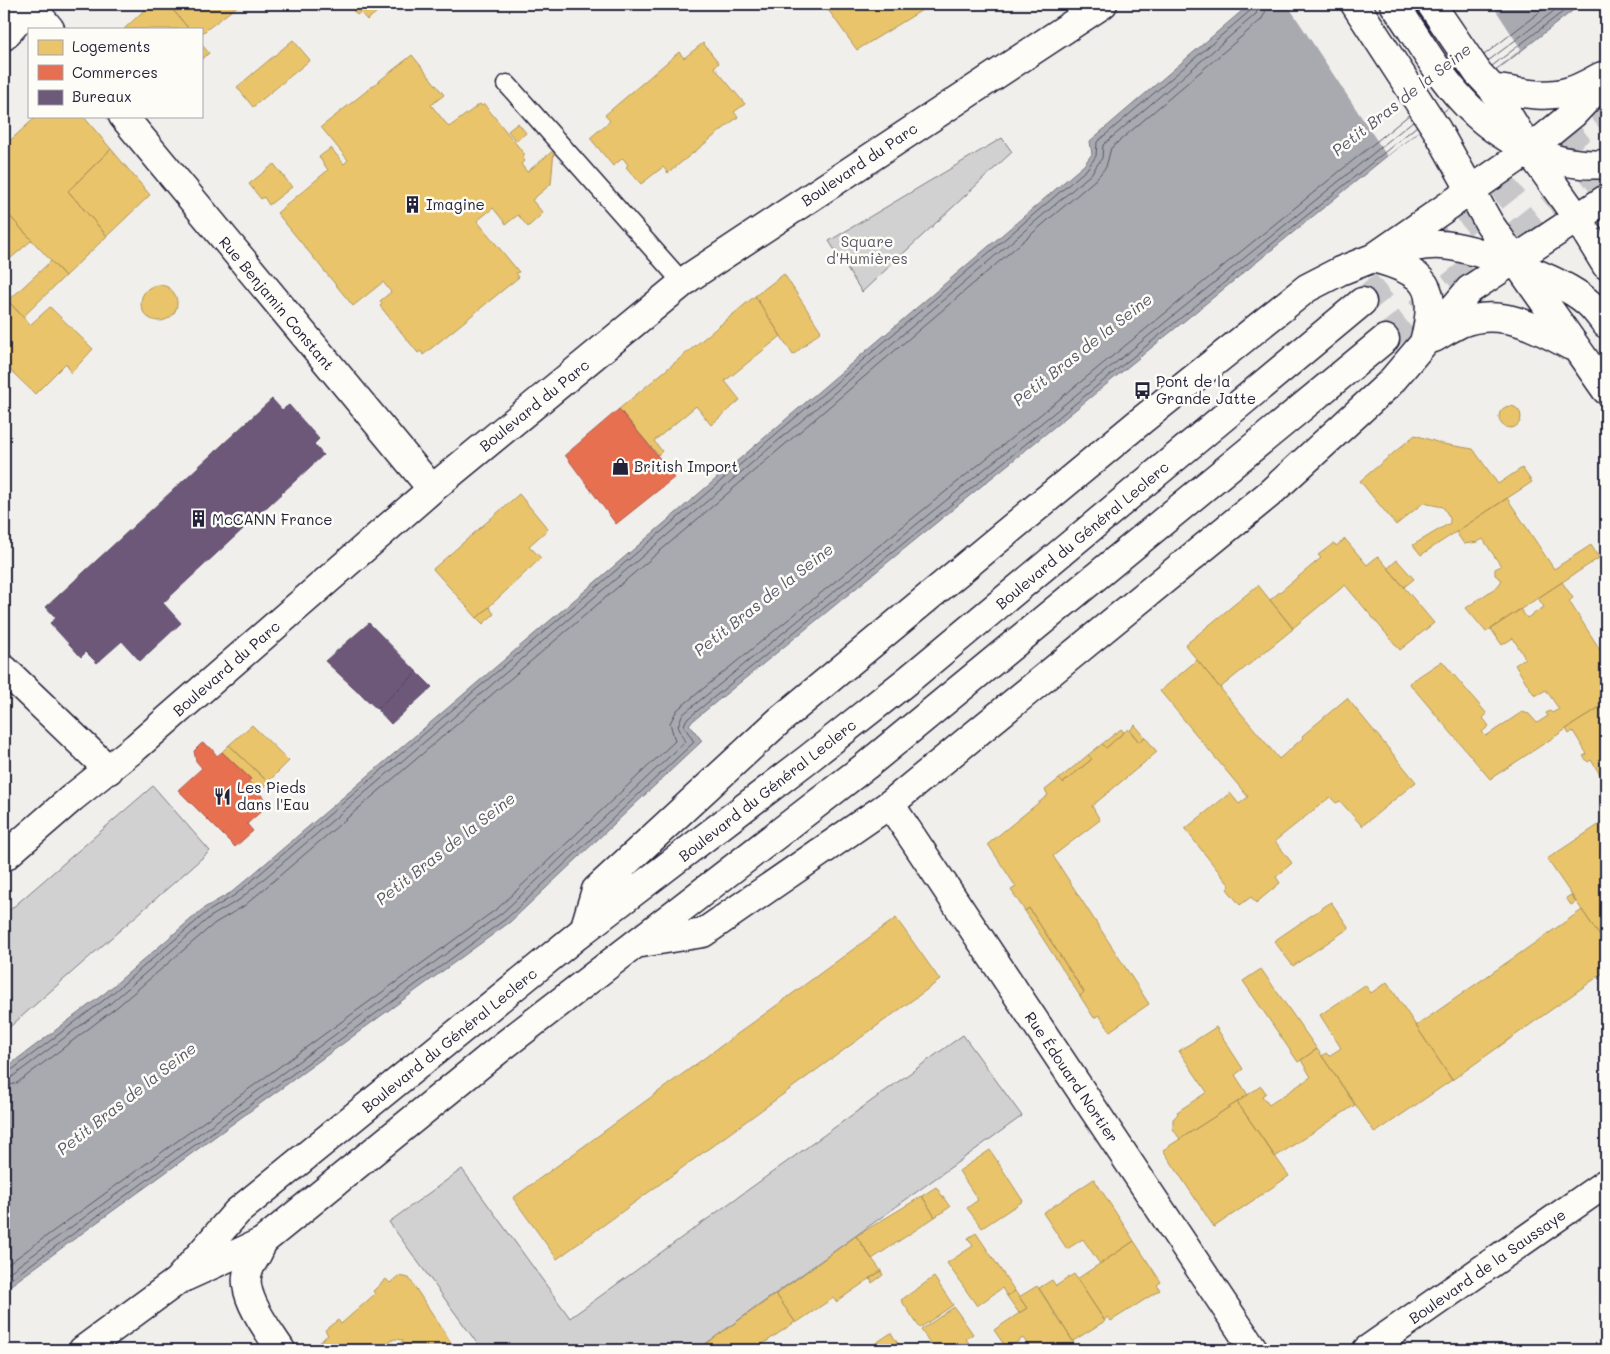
<svg xmlns="http://www.w3.org/2000/svg" width="1610" height="1354" font-family="Mali,sans-serif">
	<style>
		.green { fill: #d2d1d1; stroke: #7a7a86 }
		.water { fill: #a9a9b0; stroke: #737381 }
		.pier { fill: #f0efec }
		.homes { fill: #e9c46a; stroke: #ad935c }
		.shops { fill: #e76f51; stroke: #ac584a }
		.offices { fill: #6d597a; stroke: #564867 }
		.lines { fill: none; stroke-linecap: round; stroke-linejoin: round }
		.shore { stroke: #58586a; stroke-width: 1 }
		.primary-tunnel { stroke: #c7c6c9; stroke-width: 28; stroke-dasharray: 28 14; stroke-linecap: butt }
		.lane-casing { stroke: #22223b; stroke-width: 21 }
		.street-casing { stroke: #22223b; stroke-width: 31 }
		.primary-casing { stroke: #22223b; stroke-width: 31 }
		.lane { stroke: #fdfcf7; stroke-width: 18 }
		.street { stroke: #fdfcf7; stroke-width: 28 }
		.primary { stroke: #fdfcf7; stroke-width: 28 }
		.labels { text-anchor: middle; dominant-baseline: central; stroke-width: 5; stroke-linejoin: round; paint-order: stroke }
		.street-label { font-size: 15px; fill: #22223b; stroke: #fdfcf7 }
		.poi-label { font-size: 15px; fill: #22223b; stroke: #fdfcf7; text-anchor: start }
		.park-label { font-size: 15px; fill: #575768; stroke: #fdfcf7 }
		.water-label { font-size: 16px; font-style: italic; fill: #58586a; stroke: #fdfcf7 }
	</style>
	<rect width="100%" height="100%" fill="#f0efec"/>
	<filter id="ink" filterUnits="userSpaceOnUse"><feTurbulence type="fractalNoise" baseFrequency=".02" numOctaves="2"/><feDisplacementMap in="SourceGraphic" scale="10" xChannelSelector="R" yChannelSelector="G"/><feConvolveMatrix kernelMatrix="1 2 1 2 8 2 1 2 1" color-interpolation-filters="sRGB"/></filter>
	<g filter="url(#ink)">
		<!-- green -->
		<path class="green" d="M1002,138L1012,152L862,292L829,241Z
			M153,786L210,851L4,1032V915Z
			M963,1035L1022,1116L697,1350H482L389,1222L462,1169L570,1318Z"/>
		<!-- water -->
		<path class="water" d="M1250,4H1581L1387,156L689,724L702,741L510,922L4,1290V1069L105,993L204,908L232,892L1084,165L1092,154L1090,141Z"/>
		<!-- pier -->
		<path class="pier" d="M1287,4H1492L1521,49L1387,156Z"/>
		<!-- homes -->
		<path class="homes" d="M151,4H168L189,29H124Z
			M168,4H240L201,34V29H189Z
			M348,4H371L357,15Z
			M371,4H387L367,20L360,12Z
			M824,4H932L857,50Z
			M293,40L310,60L253,107L237,87Z
			M703,43L719,63L714,67L745,104L734,112L738,117L668,173L663,167L641,184L626,167L628,165L623,158L613,166L590,138L610,121L605,115L679,52L684,58Z
			M201,44L209,53L201,60Z
			M412,55L444,95L431,105L449,127L480,104L482,106L484,104L525,155L522,157L525,160L521,164L527,172L554,150L551,184L532,200L543,213L528,227L518,215L506,224L493,208L477,221L519,272L516,273L519,277L423,355L421,351L418,353L380,306L382,304L380,301L391,292L383,282L353,306L277,213L328,170L319,157L331,148L344,164L348,160L321,127Z
			M37,116H83L111,149L68,191L107,236L65,276L4,210V146Z
			M518,123L526,133L516,141L508,131Z
			M111,149L150,195L107,236L68,191Z
			M274,164L292,187L269,205L264,197L261,199L249,184Z
			M4,210L32,240L4,264Z
			M51,261L65,276L23,317L8,301Z
			M784,274L821,331L793,355L755,296Z
			M141 303a18 18 0 1 1 36 0a18 18 0 1 1-36 0Z
			M4,296L30,325L50,307L93,349L71,373L66,363L35,394L4,364Z
			M755,296L781,336L725,381L740,400L711,425L696,406L654,441L662,451L658,455L619,409Z
			M1499 417a11 11 0 1 1 22 0a11 11 0 1 1-22 0Z
			M1415,435L1443,444L1473,449L1498,484L1522,468L1532,482L1421,555L1413,545L1450,523V518L1443,507L1423,503L1396,525L1360,481Z
			M519,494L548,529L529,546L541,558L477,618L433,569Z
			M1507,498L1554,569L1591,545L1599,558L1486,632L1466,608L1498,586L1502,580L1495,575V569L1501,566L1483,539L1478,542L1464,544L1456,532Z
			M1345,539L1367,565L1378,556L1434,623L1400,650L1345,585L1293,628L1270,600L1321,558L1318,555L1334,543L1336,546Z
			M1397,560L1414,579L1404,587L1388,568Z
			M1562,582L1573,598L1569,601L1606,659V703L1490,779L1409,683L1442,661L1487,714L1483,718L1489,726L1482,732L1486,736L1522,712L1529,714L1537,723L1548,716L1546,713L1550,711L1552,713L1559,709L1546,690L1535,696L1515,665L1525,658L1513,638L1502,645L1491,629L1520,609L1527,618L1544,607L1538,598Z
			M1258,585L1293,629L1220,688L1185,645Z
			M489,607L494,614L483,624L477,618Z
			M1197,660L1279,759L1303,738L1302,736L1347,698L1416,782L1362,826L1340,801L1336,803L1330,797L1275,841L1292,863L1276,877L1280,883L1256,903L1251,897L1240,905L1227,889L1230,886L1185,829L1230,793L1239,804L1248,797L1160,691Z
			M1606,703V784L1591,760L1588,762L1583,756L1587,754L1573,731L1569,734L1566,729Z
			M252,725L289,761L268,782L229,745Z
			M1135,725L1145,737L1139,742L1130,730Z
			M1121,729L1124,732L1106,748L1102,744Z
			M1128,729L1139,742L1145,737L1157,752L1092,806L1100,820L1053,856L1149,1004L1110,1031L1099,1015L1094,1018L1080,996L1084,992L1029,908L1025,911L1011,890L1016,887L988,844L1048,795L1045,790L1059,779L1063,783L1092,759L1088,755L1102,744L1106,748Z
			M229,745L268,782L259,792L248,781L251,779L222,752Z
			M1088,755L1092,759L1063,783L1059,779Z
			M1606,820V945L1547,859Z
			M1571,895L1576,902L1571,905L1566,898Z
			M1331,902L1349,928L1293,966L1274,941Z
			M1029,908L1084,992L1080,996L1025,911Z
			M1582,910L1606,945V971L1452,1080L1416,1026Z
			M896,918L940,980L557,1259L513,1198Z
			M1261,969L1317,1049L1298,1062L1243,981Z
			M1387,982L1452,1080L1375,1133L1322,1056L1326,1053L1329,1056L1341,1048L1320,1015L1365,985L1371,993Z
			M1216,1027L1243,1069L1235,1075L1248,1095L1180,1139L1173,1129V1119L1178,1114L1177,1112L1207,1092L1179,1051Z
			M1317,1049L1355,1105L1275,1157L1237,1102L1261,1086L1266,1093L1262,1096L1269,1105L1311,1077L1301,1060Z
			M1237,1102L1289,1176L1214,1227L1163,1150Z
			M990,1150L1023,1201L982,1228L967,1208L978,1200L959,1171Z
			M1094,1179L1134,1241L1100,1264L1083,1239L1067,1249L1043,1213Z
			M936,1187L950,1207L935,1217L922,1196Z
			M922,1196L935,1217L872,1259L856,1236Z
			M976,1233L1015,1291L1007,1296L1002,1288L977,1306L947,1263L973,1246L968,1238Z
			M856,1236L881,1271L836,1302L833,1298L796,1323L776,1294Z
			M1134,1241L1161,1282L1157,1285L1160,1290L1111,1321L1108,1317L1104,1320L1077,1279Z
			M881,1271L883,1275L872,1283L870,1278Z
			M1074,1274L1105,1321L1073,1341L1039,1288L1052,1280L1056,1286Z
			M398,1276L409,1278L456,1350H406L401,1343L403,1340L394,1339L378,1350H321L317,1344L328,1335L325,1330L338,1320L341,1324L375,1294L373,1291L386,1279L390,1283Z
			M934,1277L953,1305L920,1328L901,1300Z
			M1037,1286L1074,1343L1062,1350H1032L1023,1338L1007,1349L994,1330L1027,1308L1019,1297Z
			M1015,1291L1027,1308L1019,1313L1007,1296Z
			M776,1294L795,1322L754,1350H697Z
			M954,1307L973,1334L966,1339L974,1350H935L921,1330Z
			M891,1333L902,1350H868L867,1349Z"/>
		<!-- shops -->
		<path class="shops" d="M619,409L675,477L616,524L565,455Z
			M202,743L211,748L217,756L222,752L251,779L248,781L266,800V807L247,824L253,831L235,847L178,790L202,768L196,761L194,751Z"/>
		<!-- offices -->
		<path class="offices" d="M272,399L282,410L289,405L319,439L314,444L323,455L163,603L181,623L140,661L122,641L97,663L86,652L81,657L50,623L56,618L46,607Z
			M369,623L417,672L377,709L325,661Z
			M417,672L432,687L391,724L377,709Z"/>
		<g class="lines">
			<!-- shore -->
			<path class="shore" d="M1484,55L1550,4
				M1488,61L1563,4
				M1492,66L1573,4
				M4,1073L9,1072L108,997L207,912L235,895L1087,169L1096,156L1097,142L1251,10L1253,4
				M4,1079L12,1077L112,1002L210,917L239,900L1091,174L1102,158L1103,145L1256,14L1259,4
				M4,1087L17,1083L117,1007L215,923L244,906L1096,179L1106,167L1111,148L1261,20L1265,13L1267,4
				M4,1267L498,908L675,741L670,723L677,710L1409,115
				M4,1276L502,913L685,742L678,726L682,715L1413,121
				M4,1284L507,918L694,742L684,726L686,720L1417,126"/>
			<!-- primary-tunnel -->
			<path class="primary-tunnel" d="M1362,302L1606,109
				M1385,339L1606,163"/>
			<defs>
				<path id="lane" d="M507,84L683,283"/>
				<path id="street" d="M31,6L50,29
					M4,36L33,4
					M123,116L432,489
					M4,669L109,770
					M890,804L1254,1350
					M4,857L72,798L136,747L432,489L690,277L1103,4
					M262,1242C260,1253 253,1259 249,1269C238,1293 269,1331 281,1350
					M1367,1350L1606,1183"/>
				<path id="primary" d="M1355,4L1437,130L1489,223L1606,390
					M1394,4C1416,35 1436,72 1462,100C1497,139 1553,169 1606,164
					M1431,4L1478,73L1492,88L1529,150L1578,219L1606,265
					M1492,88C1517,92 1545,99 1570,91C1581,88 1592,81 1602,76
					M1389,253C1406,248 1423,244 1441,245C1472,246 1563,280 1586,301C1594,307 1600,316 1606,324
					M1373,258C1427,272 1439,287 1424,342
					M1434,338C1443,333 1452,327 1461,323C1500,307 1538,328 1571,346
					M584,930L596,890L780,720L1142,420L1307,288L1340,271L1373,258L1529,150L1573,114L1606,79
					M641,943L703,933L890,804L1269,494L1389,384L1469,290L1606,199
					M183,1278L262,1242L502,1047L867,765L1385,339
					M83,1350L177,1281L237,1212L584,930L808,759L908,680L1362,302"/>
			</defs>
			<!-- lane casing -->
			<use href="#lane" class="lane-casing"/>
			<!-- street casing -->
			<use href="#street" class="street-casing"/>
			<!-- primary casing -->
			<use href="#primary" class="primary-casing"/>
			<!-- lane -->
			<use href="#lane" class="lane"/>
			<!-- street -->
			<use href="#street" class="street"/>
			<!-- primary -->
			<use href="#primary" class="primary"/>
		</g>
	</g>
	<!-- icons -->
	<defs>
		<symbol id="building-bare" viewBox="-9 -9 18 18"><path d="M-4-6H4V6H1V3H-1V6H-4ZM-2.5-4.3h1.7v1.8h-1.7ZM.8-4.3h1.7v1.8H.8ZM-2.5-1h1.7V.8h-1.7ZM.8-1h1.7V.8H.8Z" fill="#22223b" stroke="#fdfcf7" stroke-width="2.5" paint-order="stroke"/></symbol>
		<symbol id="bus-bare" viewBox="-9 -9 18 18"><path d="M-5-6H5V4H4V6H2V4H-2V6H-4V4H-5ZM-3.5-4V0h7V-4ZM-3.5 1.2v1.5H-2V1.2ZM2 1.2v1.5H3.5V1.2Z" fill="#22223b" stroke="#fdfcf7" stroke-width="2.5" paint-order="stroke"/></symbol>
		<symbol id="shop-bare" viewBox="-9 -9 18 18"><path d="M-5-2.5h2.3a2.7 3.5 0 0 1 5.4 0H5L5.5 6h-11ZM-1.5-2.5h3a1.5 2.3 0 0 0-3 0Z" fill="#22223b" stroke="#fdfcf7" stroke-width="2.5" paint-order="stroke"/></symbol>
		<symbol id="restaurant-bare" viewBox="-9 -9 18 18"><path d="M-5-6h1v4h1v-4h1v4h1v-4h1v5L-1.5 .5V6h-2V.5L-5-1ZM5-6V6H3V1.5H1.5Q1.5-4 5-6Z" fill="#22223b" stroke="#fdfcf7" stroke-width="2.5" paint-order="stroke"/></symbol>
	</defs>
	<g fill-rule="evenodd">
		<use href="#building-bare" x="400" y="192" width="25" height="25"/>
		<use href="#bus-bare" x="1130" y="378" width="25" height="25"/>
		<use href="#shop-bare" x="608" y="454" width="25" height="25"/>
		<use href="#building-bare" x="186" y="506" width="25" height="25"/>
		<use href="#restaurant-bare" x="210" y="784" width="25" height="25"/>
	</g>
	<g class="labels">
		<!-- street labels -->
		<g class="street-label">
			<text transform="translate(859 164) rotate(-34)">Boulevard du Parc</text>
			<text transform="translate(277 303) rotate(50)">Rue Benjamin Constant</text>
			<text transform="translate(534 405) rotate(-39)">Boulevard du Parc</text>
			<text transform="translate(1082 535) rotate(-40)">Boulevard du Général Leclerc</text>
			<text transform="translate(226 668) rotate(-41)">Boulevard du Parc</text>
			<text transform="translate(767 790) rotate(-38)">Boulevard du Général Leclerc</text>
			<text transform="translate(449 1040) rotate(-39)">Boulevard du Général Leclerc</text>
			<text transform="translate(1072 1077) rotate(56)">Rue Édouard Nortier</text>
			<text transform="translate(1487 1266) rotate(-35)">Boulevard de la Saussaye</text>
		</g>
		<!-- poi labels -->
		<g class="poi-label">
			<text x="426" y="204">Imagine</text>
			<text x="1156" y="381">Pont de la<tspan x="1156" dy="17">Grande Jatte</tspan></text>
			<text x="634" y="466">British Import</text>
			<text x="212" y="519">McCANN France</text>
			<text x="237" y="787">Les Pieds<tspan x="237" dy="17">dans l'Eau</tspan></text>
		</g>
		<!-- park labels -->
		<g class="park-label">
			<text x="867" y="241">Square<tspan x="867" dy="17">d'Humières</tspan></text>
		</g>
		<!-- water labels -->
		<g class="water-label">
			<text transform="translate(1401 99) rotate(-38)">Petit Bras de la Seine</text>
			<text transform="translate(1082 349) rotate(-38)">Petit Bras de la Seine</text>
			<text transform="translate(763 599) rotate(-38)">Petit Bras de la Seine</text>
			<text transform="translate(445 848) rotate(-38)">Petit Bras de la Seine</text>
			<text transform="translate(126 1098) rotate(-38)">Petit Bras de la Seine</text>
		</g>
	</g>
	<!-- margin -->
	<rect width="1610" height="1354" fill="none" stroke="#fdfcf7" stroke-width="20"/>
	<rect x="10" y="10" width="1590" height="1334" fill="none" stroke="#22223b" stroke-width="2" filter="url(#ink)"/>
	<!-- legend -->
	<rect x="28" y="28" width="175" height="90" fill="#fdfcf7" stroke="#a5a5ac"/>
	<rect x="38" y="40" width="25" height="15" fill="#e9c46a" stroke="#a5a5ac"/>
	<text x="72" y="52" font-size="15" fill="#22223b">Logements</text>
	<rect x="38" y="65" width="25" height="15" fill="#e76f51" stroke="#a5a5ac"/>
	<text x="72" y="78" font-size="15" fill="#22223b">Commerces</text>
	<rect x="38" y="90" width="25" height="15" fill="#6d597a" stroke="#a5a5ac"/>
	<text x="72" y="102" font-size="15" fill="#22223b">Bureaux</text>
</svg>
